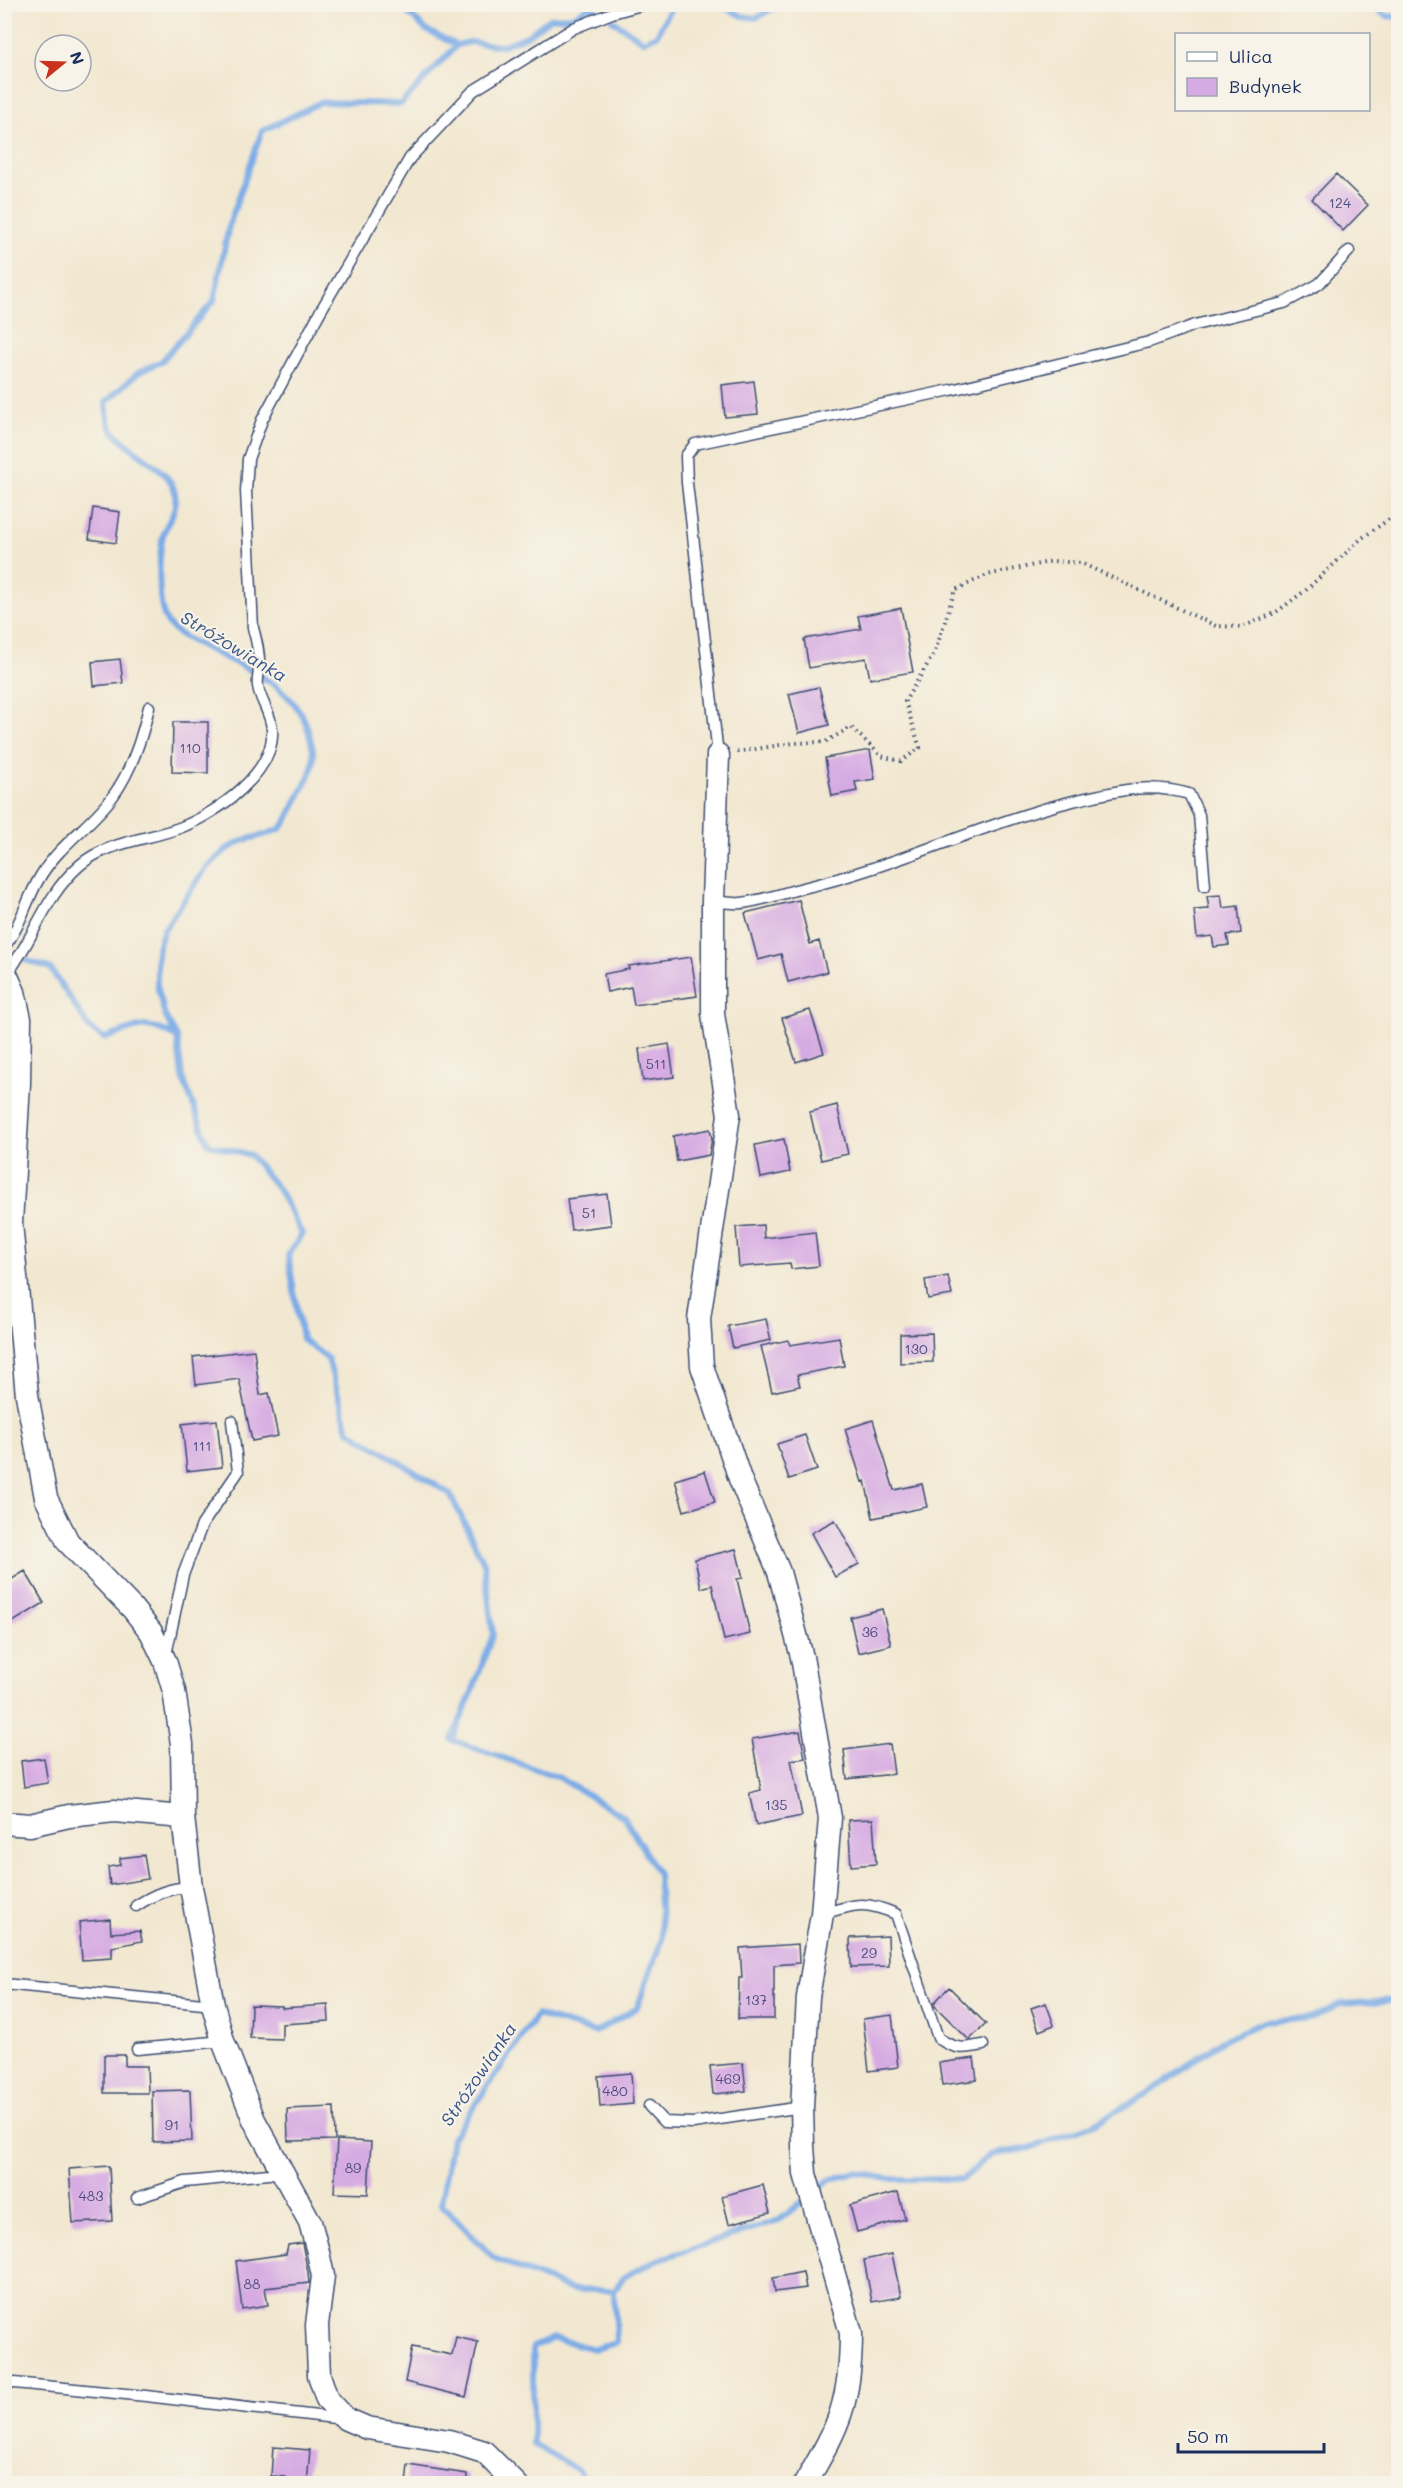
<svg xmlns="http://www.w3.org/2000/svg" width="1403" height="2488" font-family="Mali,sans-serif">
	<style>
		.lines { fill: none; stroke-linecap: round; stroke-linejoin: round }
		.stream { stroke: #7bace6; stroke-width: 6 }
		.building { fill: #d6aae2 }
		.lane-casing { stroke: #3b4b6f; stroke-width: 13 }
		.street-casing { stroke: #3b4b6f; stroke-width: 25 }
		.path { stroke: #3b4b6f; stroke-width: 4; stroke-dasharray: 1.5 4.5; stroke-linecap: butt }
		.lane { stroke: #fff; stroke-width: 10 }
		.street { stroke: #fff; stroke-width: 22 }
		.labels { text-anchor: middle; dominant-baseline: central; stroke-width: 4.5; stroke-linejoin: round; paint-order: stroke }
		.number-label { font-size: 14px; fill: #4a4e7f }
		.water-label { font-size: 18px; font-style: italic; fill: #385487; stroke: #f7f3e8 }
	</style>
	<rect width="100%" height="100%" fill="#f7f3e8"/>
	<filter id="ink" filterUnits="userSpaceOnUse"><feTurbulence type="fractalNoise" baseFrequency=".0167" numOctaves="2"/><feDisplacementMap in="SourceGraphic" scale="12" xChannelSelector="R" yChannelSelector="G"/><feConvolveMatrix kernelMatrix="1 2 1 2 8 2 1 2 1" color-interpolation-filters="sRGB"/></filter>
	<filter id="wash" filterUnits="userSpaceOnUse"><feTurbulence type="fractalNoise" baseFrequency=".008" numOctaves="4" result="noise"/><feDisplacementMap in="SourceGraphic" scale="24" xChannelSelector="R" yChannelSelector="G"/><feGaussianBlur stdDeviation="1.35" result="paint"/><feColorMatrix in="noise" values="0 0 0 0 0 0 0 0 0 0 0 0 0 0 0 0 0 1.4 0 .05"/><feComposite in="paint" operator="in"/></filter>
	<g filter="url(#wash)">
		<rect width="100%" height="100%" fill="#f2e8d1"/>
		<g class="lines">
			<!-- stream -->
			<path class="stream" d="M399,4L426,30L457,45L401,104L321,102L262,131L229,225L214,301L162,361L138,373L106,402C107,411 107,422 112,429C127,451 171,468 175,493C178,517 165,520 162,540C159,559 156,610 169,625C177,635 192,641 203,647C244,668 300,686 310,737C312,745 315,756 313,764C310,779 293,806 286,822L280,829L264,835L244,840L227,849L206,868L163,931L157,951V985L165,1016L177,1037L182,1076L208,1144L250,1155L279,1190L302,1234L288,1255L302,1339L328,1359L348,1430L450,1494L484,1563L493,1634L472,1692L452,1740L558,1777L624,1817L658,1874L662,1939L637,2008L595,2032L537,2015L452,2138L441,2204L494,2258L572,2290H614L616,2343L594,2349L554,2338L533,2347V2444L578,2470L586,2484
				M718,4L742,16L756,18L781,4
				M1368,4L1386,16L1398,17
				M612,20L643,41L657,35L670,9L681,4
				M457,45L470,42L501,46L527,36L550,18L573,17L588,7L596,10
				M25,960L50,968L90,1029L104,1038C138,1029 142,1017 176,1037
				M816,2190L829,2180L855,2172L888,2179H963L990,2155L1030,2148L1094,2124L1156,2088L1223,2040L1263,2022L1313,2018L1340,2004L1398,2000
				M614,2290L624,2277L654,2261L779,2220L808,2197"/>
		</g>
		<g id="blocks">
			<!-- building -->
			<path class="building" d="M1336,174L1368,205L1343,231L1312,199Z
				M754,381L758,414L725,417L722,385Z
				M93,508L120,512L116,543L89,539Z
				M901,608L913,672L870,679L866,658L809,668L804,639L861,629L858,616Z
				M120,659L123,683L94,686L92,662Z
				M819,687L829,725L799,733L789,694Z
				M173,722H208V773L172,772Z
				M870,750L875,779L855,782L857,791L832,796L825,758Z
				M1221,895L1223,908L1238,906L1241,933L1227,935L1229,945L1214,947L1212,936L1197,938L1194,910L1209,909L1207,896Z
				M799,900L810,944L819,941L827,972L788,982L781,954L758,960L745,913Z
				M691,957L697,996L634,1005L631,987L607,992L604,974L629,969L628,966Z
				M810,1010L824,1053L796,1062L782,1018Z
				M669,1044L674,1077L643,1081L639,1049Z
				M837,1105L848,1154L821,1160L810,1112Z
				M710,1129L712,1139L709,1155L677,1161L673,1136Z
				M784,1139L790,1172L761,1178L755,1145Z
				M607,1194L611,1225L571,1230L567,1199Z
				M763,1225L764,1238L815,1232L819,1266L791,1269L790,1263L739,1267L736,1227Z
				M948,1276L952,1295L928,1299L925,1280Z
				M766,1319L771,1340L733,1348L728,1326Z
				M932,1333L933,1362L900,1363V1334Z
				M839,1337L844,1366L797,1375L800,1386L772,1392L761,1346L788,1340L790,1345Z
				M254,1350L260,1395L269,1393L278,1436L252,1441L239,1379L196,1385L193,1357Z
				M217,1420L222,1467L187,1471L182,1424Z
				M873,1420L894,1490L922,1484L927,1507L873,1518L865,1481L862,1482L845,1429Z
				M805,1435L817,1470L789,1479L777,1444Z
				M705,1471L715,1502L684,1511L675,1480Z
				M835,1520L859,1564L835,1577L811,1533Z
				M736,1549L743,1578L737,1579L750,1634L724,1640L712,1585L701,1588L695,1559Z
				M25,1571L44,1603L13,1622L4,1608V1584Z
				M882,1609L891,1645L858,1653L850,1617Z
				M800,1731L805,1758L791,1760L802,1816L756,1825L749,1793L761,1790L752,1739Z
				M890,1744L894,1774L847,1779L844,1750Z
				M44,1758L48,1783L24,1787L21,1761Z
				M873,1819L876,1864L851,1866L848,1820Z
				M144,1855L148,1879L110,1885L108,1867L120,1865V1858Z
				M110,1919L111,1933L140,1931L142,1941L112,1947V1958L82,1960L79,1922Z
				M888,1936L889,1966L851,1967L850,1938Z
				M798,1944L799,1963L774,1965V2019H738L739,1978H742L740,1948Z
				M949,1987L986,2024L969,2040L935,2006L934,2003Z
				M1046,2003L1054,2025L1039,2031L1031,2008Z
				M251,2005L282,2006V2008L328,2005L329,2021L282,2024V2039L250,2038Z
				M892,2015L898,2067L869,2071L863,2019Z
				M104,2055H125V2066H147L148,2093H104Z
				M974,2058L977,2080L942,2085L939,2063Z
				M743,2063L746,2091L713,2094L710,2066Z
				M631,2073L633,2104L600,2107L598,2076Z
				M190,2090L192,2141L153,2142L152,2091Z
				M334,2107L335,2140L288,2141L287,2109Z
				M337,2140L371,2142L368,2194L334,2193Z
				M109,2166L112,2221L73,2223L69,2169Z
				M763,2185L770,2213L729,2224L722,2196Z
				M898,2192L905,2219L857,2232L850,2205Z
				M302,2243L308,2272L309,2283L265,2288L268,2305L242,2309L236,2261L286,2254L288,2245Z
				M892,2254L901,2297L872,2302L864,2260Z
				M803,2272L806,2288L775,2292L773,2278Z
				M456,2337L478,2342L466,2397L405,2382L412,2347L452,2355Z
				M273,2447L310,2450L307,2484H284L285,2477L271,2476Z
				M408,2465L467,2474V2484H406Z"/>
		</g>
	</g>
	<g filter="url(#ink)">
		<use href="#blocks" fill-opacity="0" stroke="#3b4b6f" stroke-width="1.5"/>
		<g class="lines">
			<defs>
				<path id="lane" d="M718,755L687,483L686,456L695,444L951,390L1149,342L1195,325L1284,303L1319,284L1349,251
					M713,901C722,902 732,904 741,903C761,901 783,893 803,888C897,866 983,823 1077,800C1118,791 1147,782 1189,794L1199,815L1205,886
					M4,947C21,926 26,900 40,877C59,845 92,825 113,796C132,770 142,738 149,707
					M7,974C34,939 45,895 80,865C108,841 149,840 182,827C217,813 276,772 272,729C271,713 260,701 258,686C257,680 259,674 259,668C260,654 257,642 253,628L246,491L248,459L262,420L320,312L410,158L473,91L574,28L612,13L645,4
					M166,1655L183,1575L202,1525L238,1472L232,1421
					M136,1906C154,1894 169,1888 191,1887
					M822,1914C855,1904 864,1900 896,1914L938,2038C956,2050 962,2049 983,2045
					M4,1984L213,2005
					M137,2049L223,2041
					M649,2106L664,2122L693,2123L802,2107
					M137,2198L185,2182L269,2174L280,2170
					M4,2382L146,2396L343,2419"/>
				<path id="street" d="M718,755L713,901V1014L729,1115L699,1319L702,1366L740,1479L779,1572L802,1657L830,1818L822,1914L808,1997L802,2107L803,2146L805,2174L851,2333C851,2358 849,2387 841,2412C833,2437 818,2461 805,2484
					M4,970L14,992L20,1019L19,1083L11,1223L27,1395L46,1498L68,1542L132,1608L151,1632L165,1661L174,1691L182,1744L183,1817L191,1887L213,2005L223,2041L254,2120L310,2222L318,2252L323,2276L317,2325L319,2375L327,2399L346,2419L367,2428L449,2441L484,2452L516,2484
					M4,1823L30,1825L69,1816L114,1811L183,1817"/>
			</defs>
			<!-- lane casing -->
			<use href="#lane" class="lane-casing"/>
			<!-- street casing -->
			<use href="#street" class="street-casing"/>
			<!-- path -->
			<path class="path" d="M737,752L793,743L825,742L851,727L881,756L901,761L920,748L905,701L935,652L955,590L987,575L1053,561L1081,563L1216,626L1242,627L1275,613L1306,590L1362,538L1398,513"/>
			<!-- lane -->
			<use href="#lane" class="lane"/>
			<!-- street -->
			<use href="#street" class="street"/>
		</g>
	</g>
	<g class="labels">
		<!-- number labels -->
		<g class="number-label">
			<text x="1340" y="202">124</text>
			<text x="190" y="747">110</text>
			<text x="656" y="1063">511</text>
			<text x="589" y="1212">51</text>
			<text x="916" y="1348">130</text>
			<text x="202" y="1445">111</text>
			<text x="870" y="1631">36</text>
			<text x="776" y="1804">135</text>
			<text x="869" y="1952">29</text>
			<text x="756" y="1999">137</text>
			<text x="728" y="2078">469</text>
			<text x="615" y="2090">480</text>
			<text x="172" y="2124">91</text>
			<text x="353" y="2167">89</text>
			<text x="91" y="2195">483</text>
			<text x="252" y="2283">88</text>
		</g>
		<!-- water labels -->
		<g class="water-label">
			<text transform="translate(234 646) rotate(31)">Stróżowianka</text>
			<text transform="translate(478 2074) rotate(-56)">Stróżowianka</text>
		</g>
	</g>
	<!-- margin -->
	<rect width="1403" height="2488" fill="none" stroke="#f7f3e8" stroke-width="24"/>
	<!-- legend -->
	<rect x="1175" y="33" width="195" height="78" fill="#f7f3e8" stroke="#9fa5b1" stroke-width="1.5"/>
	<rect x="1187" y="52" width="30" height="9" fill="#ffffff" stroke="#9fa5b1" stroke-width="1.5"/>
	<text x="1229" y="63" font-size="18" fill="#1b2f5e">Ulica</text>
	<rect x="1187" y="78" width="30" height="18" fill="#d6aae2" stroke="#9fa5b1" stroke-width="1.5"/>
	<text x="1229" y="93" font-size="18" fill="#1b2f5e">Budynek</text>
	<!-- north arrow -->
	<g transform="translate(63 63) rotate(71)"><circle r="28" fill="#f7f3e8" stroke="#9fa5b1" stroke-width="1.5"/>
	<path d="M0-4.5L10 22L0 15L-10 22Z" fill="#c8321e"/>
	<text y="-9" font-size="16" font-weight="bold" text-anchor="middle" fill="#1b2f5e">N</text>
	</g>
	<!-- scale -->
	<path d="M1178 2443v9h146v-9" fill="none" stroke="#1b2f5e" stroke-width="3"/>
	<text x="1187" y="2443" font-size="18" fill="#1b2f5e" stroke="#f7f3e8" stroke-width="4.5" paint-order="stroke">50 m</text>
</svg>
